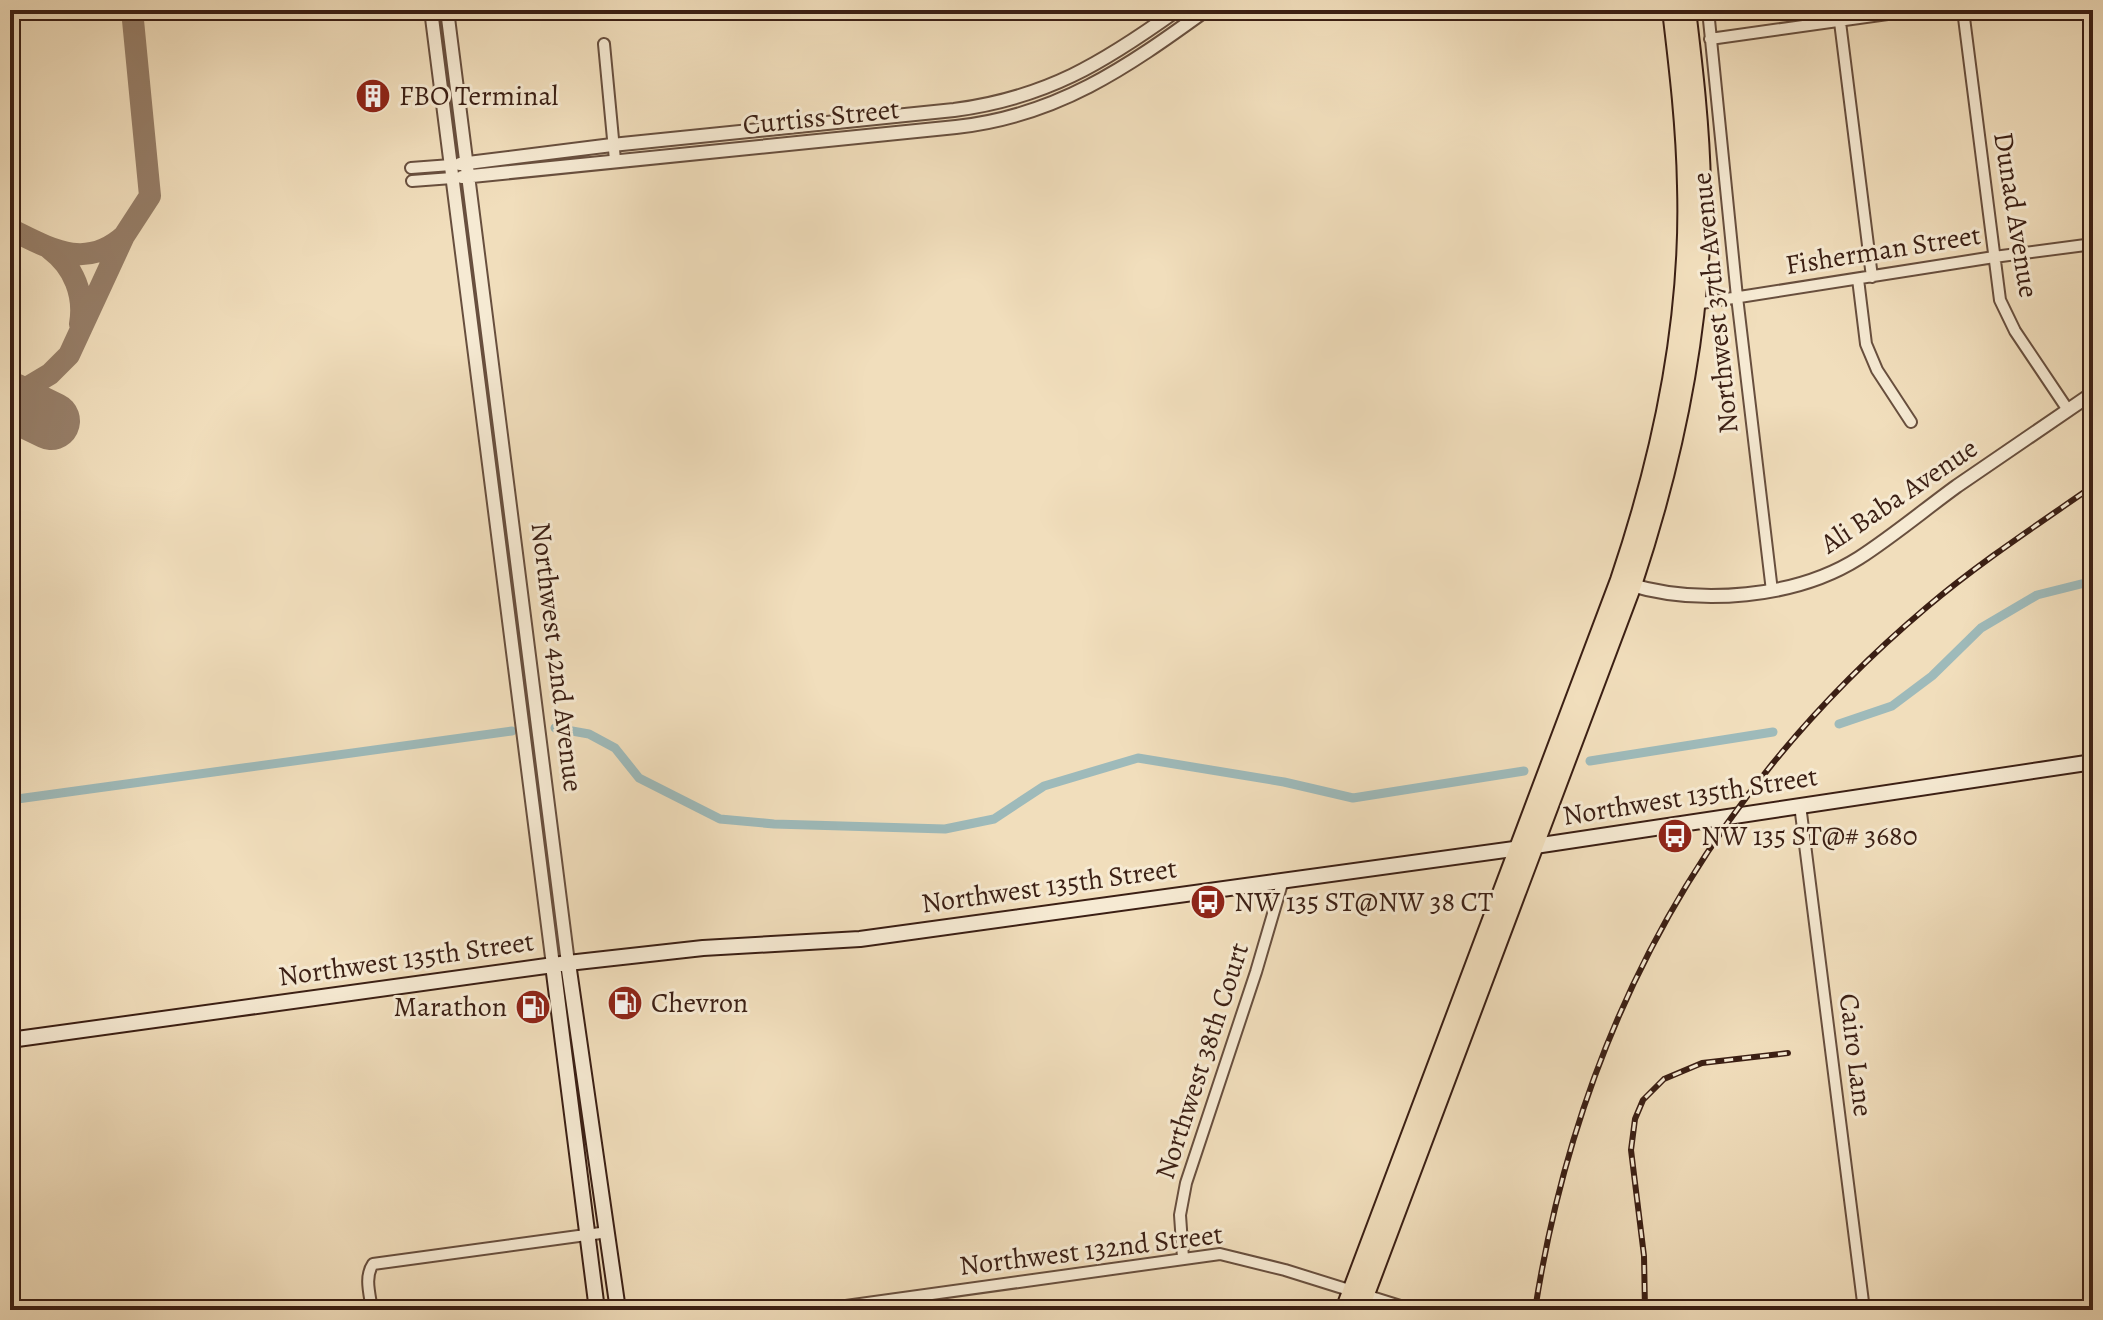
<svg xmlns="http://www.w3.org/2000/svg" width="2103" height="1320" font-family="Alegreya,serif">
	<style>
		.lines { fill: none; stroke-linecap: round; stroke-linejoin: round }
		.canal { stroke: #9ebaba; stroke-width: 9 }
		.taxiway { stroke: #967e68; stroke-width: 22 }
		.runway { stroke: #967e68; stroke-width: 58 }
		.minor-casing { stroke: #684f3e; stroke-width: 14 }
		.tertiary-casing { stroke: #684f3e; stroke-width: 16 }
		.secondary-casing { stroke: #3b1f14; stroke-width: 18 }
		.primary-casing { stroke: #3b1f14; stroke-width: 20 }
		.minor { stroke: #f6ead3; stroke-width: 10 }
		.tertiary { stroke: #f6ead3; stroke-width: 12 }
		.secondary { stroke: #f6ead3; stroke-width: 14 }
		.primary { stroke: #f1debc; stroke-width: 16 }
		.rail-casing { stroke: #3b1f14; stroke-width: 6 }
		.rail { stroke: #f6ead3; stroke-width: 3; stroke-dasharray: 9; stroke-linecap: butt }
		.labels { text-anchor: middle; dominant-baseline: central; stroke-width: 6; stroke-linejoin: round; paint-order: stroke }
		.poi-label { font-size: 28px; fill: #3b1f14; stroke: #f6ead3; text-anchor: start }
		.street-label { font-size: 28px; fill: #3b1f14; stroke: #f6ead3 }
	</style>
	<rect width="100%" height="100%" fill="#f1debc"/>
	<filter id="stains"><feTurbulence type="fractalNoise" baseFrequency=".0025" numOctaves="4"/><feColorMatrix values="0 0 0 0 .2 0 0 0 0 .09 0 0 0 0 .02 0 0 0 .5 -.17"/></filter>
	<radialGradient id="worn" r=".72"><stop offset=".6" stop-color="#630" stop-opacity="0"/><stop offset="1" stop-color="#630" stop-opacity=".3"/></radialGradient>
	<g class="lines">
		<!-- canal -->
		<path class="canal" d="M1839,724L1892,706L1932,676L1981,628L2037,595L2093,581
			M555,728L589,734L615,748L639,778L720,819L774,824L945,829L994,819L1044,786L1138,758L1284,782L1353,798L1524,771
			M1590,761L1773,732
			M10,800L512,731"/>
		<!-- taxiway -->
		<path class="taxiway" d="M10,229C49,248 85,271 124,236
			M50,249C74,267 85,295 80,324
			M10,398L50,374L69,355L124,236L150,196L132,10"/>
		<!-- runway -->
		<path class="runway" d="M10,401L51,421"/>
		<defs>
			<path id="minor" d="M1708,10L1737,297L1772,591
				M1836,10L1840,22L1872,277
				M1963,10L2000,300L2015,331L2068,410
				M1710,39L1916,10
				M604,44L615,160
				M411,168L451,165
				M412,181L452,178
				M1858,279L1866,344L1877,370L1911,422
				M1695,304L1994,257L2093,244
				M1800,805L1864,1310
				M1183,1258L1180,1215L1186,1183L1256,972L1283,880
				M372,1310C370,1295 364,1277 373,1264L608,1232
				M817,1310L1220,1254L1285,1270L1413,1310"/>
			<path id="tertiary" d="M431,10L553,965
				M447,10L568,963
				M460,164L612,145L954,110C1046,98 1103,63 1177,10
				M462,177L956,127C1057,116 1126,68 1206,10
				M1628,584C1699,606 1796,598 1859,558C1893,536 1924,510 1957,486C2002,455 2048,424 2093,393"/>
			<path id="secondary" d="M568,963L618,1310
				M553,965L597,1310
				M10,1040L568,963L703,948L860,939L1535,846L2093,762"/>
			<path id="primary" d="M1344,1310L1619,580C1662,453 1690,321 1686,186C1685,127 1678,68 1671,10
				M1360,1310L1633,585C1676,456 1704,323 1702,186C1701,127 1694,68 1687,10"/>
		</defs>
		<!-- minor casing -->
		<use href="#minor" class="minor-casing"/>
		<!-- tertiary casing -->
		<use href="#tertiary" class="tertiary-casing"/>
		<!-- secondary casing -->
		<use href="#secondary" class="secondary-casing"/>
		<!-- primary casing -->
		<use href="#primary" class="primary-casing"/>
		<!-- minor -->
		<use href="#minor" class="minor"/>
		<!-- tertiary -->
		<use href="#tertiary" class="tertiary"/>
		<!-- secondary -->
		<use href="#secondary" class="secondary"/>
		<!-- primary -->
		<use href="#primary" class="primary"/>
		<defs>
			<path id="rail" d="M1535,1310C1579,1027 1708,792 1927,607C1979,563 2037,525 2093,486
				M1645,1310L1644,1256L1631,1150L1635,1119L1643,1100L1664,1079L1702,1063L1788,1053"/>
		</defs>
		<!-- rail casing -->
		<use href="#rail" class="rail-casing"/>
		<!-- rail -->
		<use href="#rail" class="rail"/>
	</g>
	<!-- icons -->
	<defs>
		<symbol id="building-disc" viewBox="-11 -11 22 22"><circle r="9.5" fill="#8f2418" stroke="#f6ead3"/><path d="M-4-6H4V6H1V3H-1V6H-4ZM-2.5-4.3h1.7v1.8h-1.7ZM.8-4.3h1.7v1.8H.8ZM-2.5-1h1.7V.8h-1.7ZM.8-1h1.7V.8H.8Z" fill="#fff"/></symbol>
		<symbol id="bus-disc" viewBox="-11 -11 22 22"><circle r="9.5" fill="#8f2418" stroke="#f6ead3"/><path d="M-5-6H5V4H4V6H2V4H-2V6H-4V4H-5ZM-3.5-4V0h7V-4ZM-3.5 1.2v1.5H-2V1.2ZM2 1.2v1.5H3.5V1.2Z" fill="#fff"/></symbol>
		<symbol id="fuel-disc" viewBox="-11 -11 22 22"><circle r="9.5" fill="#8f2418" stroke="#f6ead3"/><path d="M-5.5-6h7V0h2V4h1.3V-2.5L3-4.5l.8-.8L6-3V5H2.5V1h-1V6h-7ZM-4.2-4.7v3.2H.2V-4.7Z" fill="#fff"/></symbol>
	</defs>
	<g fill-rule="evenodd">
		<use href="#building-disc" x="353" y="76" width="40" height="40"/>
		<use href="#bus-disc" x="1655" y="816" width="40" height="40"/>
		<use href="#bus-disc" x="1188" y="882" width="40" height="40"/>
		<use href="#fuel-disc" x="605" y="983" width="40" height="40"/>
		<use href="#fuel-disc" x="513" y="987" width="40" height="40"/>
	</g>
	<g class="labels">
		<!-- poi labels -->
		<g class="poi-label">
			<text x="399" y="96">FBO Terminal</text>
			<text x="1701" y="836">NW 135 ST@# 3680</text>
			<text x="1234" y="902">NW 135 ST@NW 38 CT</text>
			<text x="651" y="1003">Chevron</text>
			<text x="507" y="1007" text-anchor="end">Marathon</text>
		</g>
		<!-- street labels -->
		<g class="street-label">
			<text transform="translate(821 117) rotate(-6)">Curtiss Street</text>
			<text transform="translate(2016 215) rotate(81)">Dunad Avenue</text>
			<text transform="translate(1883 250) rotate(-9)">Fisherman Street</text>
			<text transform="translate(1715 303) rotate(-96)">Northwest 37th Avenue</text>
			<text transform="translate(1899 496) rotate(-34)">Ali Baba Avenue</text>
			<text transform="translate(557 657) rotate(83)">Northwest 42nd Avenue</text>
			<text transform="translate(1690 796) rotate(-9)">Northwest 135th Street</text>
			<text transform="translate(1049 886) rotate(-8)">Northwest 135th Street</text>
			<text transform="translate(406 959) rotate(-8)">Northwest 135th Street</text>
			<text transform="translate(1856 1055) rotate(83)">Cairo Lane</text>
			<text transform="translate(1202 1061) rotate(-72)">Northwest 38th Court</text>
			<text transform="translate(1091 1250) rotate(-7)">Northwest 132nd Street</text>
		</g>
	</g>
	<!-- margin -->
	<rect width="2103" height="1320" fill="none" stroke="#f1debc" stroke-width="40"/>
	<rect x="12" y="12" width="2079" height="1296" fill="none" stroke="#3b1f14" stroke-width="4"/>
	<rect x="20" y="20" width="2063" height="1280" fill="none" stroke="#3b1f14" stroke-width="2"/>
	<rect width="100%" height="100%" filter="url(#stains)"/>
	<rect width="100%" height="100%" fill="url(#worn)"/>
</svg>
